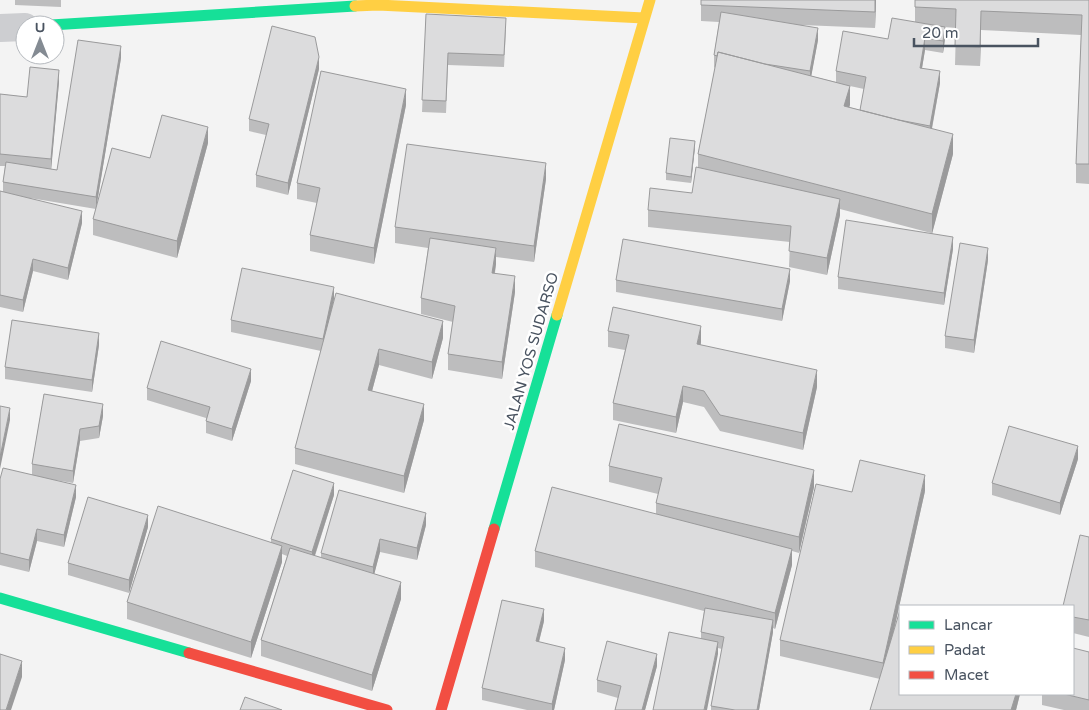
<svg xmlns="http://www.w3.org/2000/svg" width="1089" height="710" font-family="'Varela Round',sans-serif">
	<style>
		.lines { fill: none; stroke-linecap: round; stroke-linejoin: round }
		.street { stroke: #cdced1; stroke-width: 28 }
		.fast { stroke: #16e098; stroke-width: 11 }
		.slow { stroke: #ffcf43; stroke-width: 11 }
		.jam { stroke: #f24e42; stroke-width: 11 }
		.wall { fill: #bdbdbe; fill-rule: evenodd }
		.shaded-wall { fill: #9a9a9b }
		.building { fill: #dcdcdd; stroke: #9a9a9b }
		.labels { text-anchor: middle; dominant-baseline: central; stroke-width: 5; stroke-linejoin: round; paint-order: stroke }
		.street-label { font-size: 15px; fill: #495360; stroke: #fff }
	</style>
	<rect width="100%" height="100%" fill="#f3f3f3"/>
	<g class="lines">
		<!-- street -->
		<path class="street" d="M0,28L25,27"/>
		<!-- fast -->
		<path class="fast" d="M51,25L355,6
			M494,529L557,315
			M0,598L189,653"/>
		<!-- slow -->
		<path class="slow" d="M355,6L378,5L644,18
			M557,315L650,0"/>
		<!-- jam -->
		<path class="jam" d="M189,653L387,710
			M441,710L494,529"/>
	</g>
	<!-- wall -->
	<path class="wall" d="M15,0H61V7L15,5Z
		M701,0H876L875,28L802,25L818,40L811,76L836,82V71L915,22V0H1089V184L1076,183V164L1081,35L981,30L980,66L955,65L956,28L945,27V39L943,53L925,50L922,68L940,83L932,129L953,154L932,233L953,249L944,305L838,289V277L931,233L840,209V215L827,275L789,267L790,242L648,227V210L692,193L698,168V154L715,68L714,67V55L719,22L701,21ZM850,86L864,89L860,110L849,107Z
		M426,14L506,30L504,67L448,65L446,113L422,112Z
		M121,58L96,208L150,158L208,143L177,258L93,235V219L96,209L30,198L82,223L68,280L33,271L23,312L0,307V191L3,192V182L5,166H0V94L27,97L59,82L51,169L57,170Z
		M319,69L288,195L256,187V175L266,135L249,131V119Z
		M406,105L374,264L310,251V235L317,203L297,199V183Z
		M695,147L691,183L666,180V173Z
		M546,179L534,262L496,257V264L495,273L515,292L502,379L448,370V354L453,322L421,314V298L428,248L395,243V227Z
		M988,260L974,353L945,348V336Z
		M616,280L790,281L782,321L616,292Z
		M334,299L330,316L443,338L432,379L379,365L372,391L424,420L404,493L295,464V448L321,351L231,332V320Z
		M608,331L701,342V345L817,387L803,450L720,431L704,407L683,402L676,433L613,420V403L625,350L608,347Z
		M99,345L92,392L5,379V367Z
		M251,381L232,441L206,433V418L147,400V388Z
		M44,394L103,416L99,438L80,441L73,483L55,480L76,497L64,547L37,541L29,572L0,565V479L32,475V464Z
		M1078,459L1060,515L992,495V483Z
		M609,466L814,487L799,553L792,551V565L775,629L773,628V632L759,710H711V706L722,649L718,648V654L701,639V632L704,611L535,567V551L656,514V503L658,494L609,482Z
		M925,491L893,633L900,694H1020L1016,710H870L880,679L780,656V640Z
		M334,495L315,556L321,558V553L426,525L417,560L380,552L374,574L401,599L372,691L261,656V640L287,556L282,554V562L251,658L127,619V602L271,542V539Z
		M148,527L129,593L68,575V563Z
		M1089,537V637L1073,633V606Z
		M544,621L539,642L565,660L554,710H527L482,700V688Z
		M1089,652V710H1064L1042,705V694H1073Z
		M657,666L645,710H615L618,698L597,692V680Z"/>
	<!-- shaded-wall -->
	<path class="shaded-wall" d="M875,0H876L875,28Z
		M981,11V30L980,66V47Z
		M945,27V39L943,53V41Z
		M818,28V40L810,83V71Z
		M925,38V50L920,80V68Z
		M121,46V58L96,209V197Z
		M319,57V69L288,195V183Z
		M59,70V82L51,171V159Z
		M940,71V83L930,138V126Z
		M850,86V105L844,125V106Z
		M406,89V105L374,264V248Z
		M208,127V143L177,258V241Z
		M953,134V154L932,234V214Z
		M695,141V147L691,183V177Z
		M546,163V179L534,262V246Z
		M840,199V215L827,275V258Z
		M82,211V223L68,280V268Z
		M953,237V249L944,305V293Z
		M496,248V264L492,289V273Z
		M988,248V260L974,353V340Z
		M33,259V271L23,312V300Z
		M790,269V281L782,321V309Z
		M515,276V292L502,379V362Z
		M334,287V299L323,351V339Z
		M443,321V338L432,379V362Z
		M701,326V342L697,361V344Z
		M99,333V345L92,392V380Z
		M379,349V365L368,406V390Z
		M251,369V381L232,441V429Z
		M817,370V387L803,450V433Z
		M683,386V402L676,433V417Z
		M103,404V416L99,438V426Z
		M424,404V420L404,493V476Z
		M10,408V420L0,469V457Z
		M80,429V441L73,483V471Z
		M1078,446V459L1060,515V503Z
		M814,470V487L799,553V537Z
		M925,475V491L883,679V663Z
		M334,483V495L312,564V552Z
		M76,485V497L64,547V535Z
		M426,513V525L417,560V548Z
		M148,515V527L129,593V580Z
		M37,529V541L29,572V560Z
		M380,539V552L373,579V567Z
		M282,546V562L251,658V642Z
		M792,549V565L775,629V613Z
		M401,582V599L372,691V675Z
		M544,609V621L536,653V641Z
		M773,620V632L759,710H757Z
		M718,642V654L707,710H704Z
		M565,648V660L554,710H552V704Z
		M657,654V666L645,710H642Z
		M22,661V677L11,710H6Z
		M1016,694H1020L1016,710H1011Z"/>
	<!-- building -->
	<path class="building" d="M701,0H875V12L701,5Z
		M915,0H1089V164H1076L1082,15L981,11L980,47L955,46L956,9L915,7Z
		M721,12L818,28L810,71L765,64L718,52L717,56L714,55Z
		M426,14L506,18L504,55L448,53L446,101L422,100Z
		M892,18L945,27L943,41L925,38L920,68L940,71L930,126L899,120L860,110L866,77L836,71L843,31L888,39Z
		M272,26L315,37L319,57L288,183L256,175L269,124L249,119Z
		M78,40L121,46L96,197L3,182L6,162L57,170Z
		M718,52L850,86L844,106L953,134L932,214L698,154Z
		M30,67L59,70L51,159L0,154V94L27,97Z
		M321,71L406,89L374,248L310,235L320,188L297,183Z
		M162,115L208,127L177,241L93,219L112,148L150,158Z
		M670,138L695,141L691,177L666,173Z
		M407,144L546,163L534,246L395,227Z
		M696,167L840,199L827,258L789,251L791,226L648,210L650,188L692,193Z
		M0,191L82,211L68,268L33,259L23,300L0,295Z
		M846,220L953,237L944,293L838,277Z
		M430,238L496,248L492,273L515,276L502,362L448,354L455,306L421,298Z
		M623,239L790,269L782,309L616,280Z
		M960,243L988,248L974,340L945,336Z
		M242,268L334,287L323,339L231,320Z
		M336,293L443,321L432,362L379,349L368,390L424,404L404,476L295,448Z
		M613,307L701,326L697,344L817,370L803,433L720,415L704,391L683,386L676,417L613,403L629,335L608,331Z
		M12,320L99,333L92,380L5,367Z
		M161,341L251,369L232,429L206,421L210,407L147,388Z
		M44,394L103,404L99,426L80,429L73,471L32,464Z
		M0,406L10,408L0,457Z
		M619,424L814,470L799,537L656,503L662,478L609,466Z
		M1009,426L1078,446L1060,503L992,483Z
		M860,460L925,475L883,663L780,640L816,484L852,492Z
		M3,468L76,485L64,535L37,529L29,560L0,553V479Z
		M293,470L334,483L312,552L271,539Z
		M552,487L792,549L775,613L535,551Z
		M339,490L426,513L417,548L380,539L373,567L321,553Z
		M88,497L148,515L129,580L68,563Z
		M158,506L282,546L251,642L127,602Z
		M1080,535L1089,537V620L1073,617V606H1063Z
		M290,548L401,582L372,675L261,640Z
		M502,600L544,609L536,641L565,648L552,704L482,688Z
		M705,608L773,620L757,710H735L711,706L724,637L701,632Z
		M900,610V694H1016L1011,710H870Z
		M669,632L718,642L704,710H653Z
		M607,641L657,654L642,710H615L621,686L597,680Z
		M1073,648L1089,652V700L1064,694H1073Z
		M0,654L22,661L6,710H0Z
		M245,697L282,710H240Z"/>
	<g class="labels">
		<!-- street labels -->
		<g class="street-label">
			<text transform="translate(531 351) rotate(-74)">JALAN YOS SUDARSO</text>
		</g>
	</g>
	<!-- legend -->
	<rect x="899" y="605" width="175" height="90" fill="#ffffff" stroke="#b6babf"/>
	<rect x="909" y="621" width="25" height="8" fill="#16e098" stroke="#b6babf"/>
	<text x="944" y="630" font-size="15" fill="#495360">Lancar</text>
	<rect x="909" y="646" width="25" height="8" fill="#ffcf43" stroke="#b6babf"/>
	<text x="944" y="655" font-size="15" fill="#495360">Padat</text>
	<rect x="909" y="671" width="25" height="8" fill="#f24e42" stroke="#b6babf"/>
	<text x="944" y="680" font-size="15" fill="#495360">Macet</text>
	<!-- north arrow -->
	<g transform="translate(40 40)"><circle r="24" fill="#ffffff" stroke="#b6babf"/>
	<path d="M0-4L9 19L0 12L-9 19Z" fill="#848b93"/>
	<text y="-8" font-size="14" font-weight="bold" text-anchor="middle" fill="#495360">U</text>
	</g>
	<!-- scale -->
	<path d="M914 38v8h124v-8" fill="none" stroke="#495360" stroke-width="2.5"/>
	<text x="922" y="38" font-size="15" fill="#495360" stroke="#ffffff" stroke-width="4" paint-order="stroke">20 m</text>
</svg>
